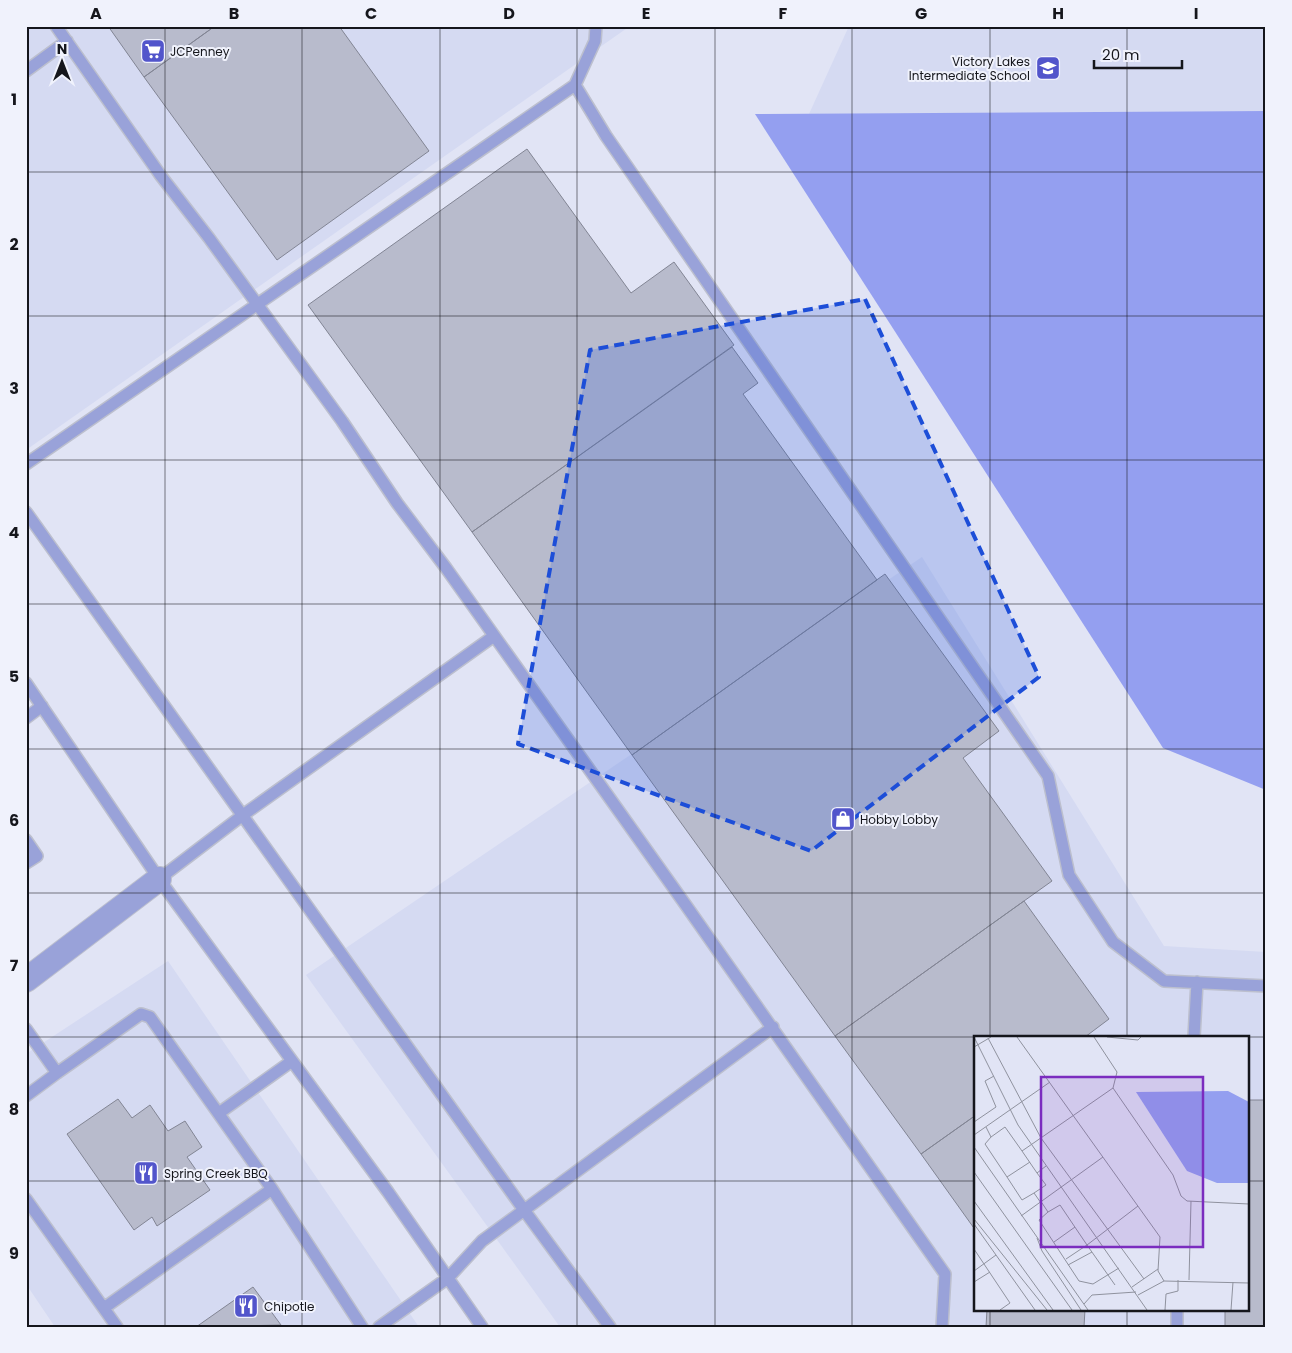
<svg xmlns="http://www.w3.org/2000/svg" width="1292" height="1353" font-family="Poppins,sans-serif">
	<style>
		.built { fill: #d5daf2; fill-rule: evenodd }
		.water { fill: #949ff0 }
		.building { fill: #b8bbcc; stroke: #828594 }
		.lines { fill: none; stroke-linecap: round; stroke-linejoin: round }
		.service-casing { stroke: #bcbfce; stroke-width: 14 }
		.minor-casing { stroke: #bcbfce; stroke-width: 26 }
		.service { stroke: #99a2d9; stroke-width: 11 }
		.minor { stroke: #99a2d9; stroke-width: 24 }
		.marked { fill: #1d4ed8; fill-opacity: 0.2; stroke: #1d4ed8; stroke-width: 4; stroke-dasharray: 10 6; stroke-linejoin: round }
		.grid { fill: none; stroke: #15161c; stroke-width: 1; stroke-opacity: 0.55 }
		.labels { text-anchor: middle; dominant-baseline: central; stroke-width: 4; stroke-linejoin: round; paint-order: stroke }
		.poi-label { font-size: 12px; fill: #15161c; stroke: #f0f2fc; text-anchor: start }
		.inset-road { fill: none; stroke: #8f929e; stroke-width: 1 }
		.view { fill: #7b2cbf; fill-opacity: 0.15; stroke: #7b2cbf; stroke-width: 2.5 }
		.inset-edge { fill: none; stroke: #15161c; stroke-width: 2.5 }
		.neatline { fill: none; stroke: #15161c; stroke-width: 2 }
		.grid-label { font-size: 16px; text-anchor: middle; font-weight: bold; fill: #15161c }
	</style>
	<rect width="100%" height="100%" fill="#e1e4f5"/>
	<!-- built -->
	<path class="built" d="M26,26H630L26,450Z
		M849,26H1266V111L809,114Z
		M922,557L1164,946L1266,952V1327H560L306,975ZM976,1037H1248V1309H976Z
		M168,961L419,1327H55L26,1284V1054Z"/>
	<!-- water -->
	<path class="water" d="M1266,111V790L1163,748L755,114Z"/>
	<!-- building -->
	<path class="building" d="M108,26H215L144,77Z
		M215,26H339L429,151L277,260L144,77Z
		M527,149L631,293L674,262L734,345L472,532L308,305Z
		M732,347L758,383L743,394L877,580L632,755L472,532Z
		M885,574L999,731L963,758L1052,881L835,1036L632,755Z
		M1024,901L1109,1019L1085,1037H976V1115L921,1154L835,1036Z
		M118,1099L132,1118L150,1105L168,1131L185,1121L202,1147L187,1157L210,1190L157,1226L152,1217L134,1230L67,1134Z
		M1248,1100H1266V1327H1225V1309H1248Z
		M976,1115V1231L921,1154Z
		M253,1287L281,1325L196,1327Z
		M987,1309H1085L1084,1327H986Z"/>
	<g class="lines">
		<defs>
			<path id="service" d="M56,26L161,176L209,238L342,421L397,503L446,568L685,904L945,1274L942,1327
				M596,26L595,41L575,85L606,136L1048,776L1069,875L1113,942L1164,981L1266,986
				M26,71L67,41
				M26,464L575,85
				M26,512L524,1210L610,1327
				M26,683L159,879L388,1192L482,1327
				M26,718L42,706
				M26,840L37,856L26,863
				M159,879L243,815L494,636
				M26,1029L57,1073L141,1014L150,1017L272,1189L362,1327
				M1194,1037L1197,982
				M26,1096L57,1073
				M219,1113L292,1061
				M26,1199L117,1327
				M104,1308L272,1189
				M379,1327L448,1278L482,1241L773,1027
				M1177,1327V1309"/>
			<path id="minor" d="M26,980L159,879"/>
		</defs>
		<!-- service casing -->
		<use href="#service" class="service-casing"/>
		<!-- minor casing -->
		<use href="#minor" class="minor-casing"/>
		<!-- service -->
		<use href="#service" class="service"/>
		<!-- minor -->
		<use href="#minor" class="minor"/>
	</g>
	<!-- marked area -->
	<path class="marked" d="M865,299L1039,677L811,851L518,744L590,350Z"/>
	<!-- grid -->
	<path class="grid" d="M165,26V1327M302,26V1327M440,26V1327M577,26V1327M715,26V1327M852,26V1327M990,26V1037M1127,26V1037M26,172H1266M26,316H1266M26,460H1266M26,604H1266M26,749H1266M26,893H1266M26,1037H976M1248,1037H1266M26,1181H976M1248,1181H1266M990,1309V1327M1127,1309V1327"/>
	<!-- icons -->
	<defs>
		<symbol id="supermarket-square" viewBox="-11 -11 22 22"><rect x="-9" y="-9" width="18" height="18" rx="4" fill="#5255cb" stroke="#f0f2fc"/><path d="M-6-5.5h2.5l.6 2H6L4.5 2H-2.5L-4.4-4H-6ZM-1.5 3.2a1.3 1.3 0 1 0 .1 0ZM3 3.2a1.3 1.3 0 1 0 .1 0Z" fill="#fff"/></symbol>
		<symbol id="school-square" viewBox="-11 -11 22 22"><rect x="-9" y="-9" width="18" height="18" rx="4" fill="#5255cb" stroke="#f0f2fc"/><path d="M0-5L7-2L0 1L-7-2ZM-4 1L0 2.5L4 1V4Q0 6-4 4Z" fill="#fff"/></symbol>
		<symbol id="shop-square" viewBox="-11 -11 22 22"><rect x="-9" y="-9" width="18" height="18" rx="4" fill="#5255cb" stroke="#f0f2fc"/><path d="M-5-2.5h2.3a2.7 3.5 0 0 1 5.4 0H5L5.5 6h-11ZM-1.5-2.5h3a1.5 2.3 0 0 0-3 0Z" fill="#fff"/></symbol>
		<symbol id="restaurant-square" viewBox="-11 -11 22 22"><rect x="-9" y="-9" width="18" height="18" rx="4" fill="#5255cb" stroke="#f0f2fc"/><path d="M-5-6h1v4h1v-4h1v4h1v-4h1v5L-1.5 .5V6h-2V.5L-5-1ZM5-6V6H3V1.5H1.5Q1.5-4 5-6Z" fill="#fff"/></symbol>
	</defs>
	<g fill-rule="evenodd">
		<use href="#supermarket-square" x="139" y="37" width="28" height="28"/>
		<use href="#school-square" x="1034" y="54" width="28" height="28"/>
		<use href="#shop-square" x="829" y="805" width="28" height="28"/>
		<use href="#restaurant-square" x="132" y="1159" width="28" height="28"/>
		<use href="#restaurant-square" x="232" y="1292" width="28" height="28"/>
	</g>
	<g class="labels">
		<!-- poi labels -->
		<g class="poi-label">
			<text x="170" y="51">JCPenney</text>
			<text x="1030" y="61" text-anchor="end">Victory Lakes<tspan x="1030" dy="14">Intermediate School</tspan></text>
			<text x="860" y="819">Hobby Lobby</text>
			<text x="164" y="1173">Spring Creek BBQ</text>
			<text x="264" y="1306">Chipotle</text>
		</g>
	</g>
	<!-- overview -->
	<g transform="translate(974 1036)">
		<rect width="275" height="275" fill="#e1e4f5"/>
		<path d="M254,55L275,66V147H243L213,135L162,56Z" fill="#949ff0"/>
		<path class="inset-road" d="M0,1L44,89L173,274M43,1L186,201L184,235L190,245M120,1L143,36L139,52L199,139L207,160L213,165L275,168M133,1L164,4L167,1M14,2L67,102L170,243M0,11L17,1M0,86L22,71L11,45L20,40M12,91L17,101L31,91L48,115L139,52M0,99L76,46M17,101L11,108L33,141L56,126M0,111L114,274M48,115L63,137L72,130M0,136L98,274M63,137L72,149L60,157L67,167M33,141L48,164L60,157M0,165L79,274M68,167L74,176L86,169L113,209L164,170M74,176L65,184L105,245L119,248L145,232M47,180L129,121M0,183L73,274M0,188L61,274M63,202L68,215L107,274M80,206L101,191M0,213L36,267L26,274M92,223L113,209L141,249M94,229L118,216M0,235L22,219M215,244L217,165M0,246L16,236M158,251L184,233M164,259L190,245L275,247M110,268L118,259L162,256M191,274L192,258L204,255V244M257,274L259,246"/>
		<path class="view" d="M67,41H229V211H67Z"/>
		<rect width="275" height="275" class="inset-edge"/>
	</g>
	<!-- border -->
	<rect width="1292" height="1353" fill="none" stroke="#f0f2fc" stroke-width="55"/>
	<!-- north arrow -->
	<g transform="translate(62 62)" stroke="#f0f2fc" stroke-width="4" paint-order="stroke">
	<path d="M0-4L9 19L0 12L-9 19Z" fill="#15161c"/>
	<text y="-8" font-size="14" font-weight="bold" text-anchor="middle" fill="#15161c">N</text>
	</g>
	<!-- scale -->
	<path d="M1094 60v8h88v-8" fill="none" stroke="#15161c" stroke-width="2.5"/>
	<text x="1102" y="60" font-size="15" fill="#15161c" stroke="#f0f2fc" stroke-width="4" paint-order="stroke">20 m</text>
	<rect x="28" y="28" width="1236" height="1298" class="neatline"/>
	<g class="grid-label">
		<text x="96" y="19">A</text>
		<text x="234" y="19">B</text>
		<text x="371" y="19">C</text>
		<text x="509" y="19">D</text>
		<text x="646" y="19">E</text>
		<text x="783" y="19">F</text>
		<text x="921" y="19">G</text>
		<text x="1058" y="19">H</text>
		<text x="1196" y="19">I</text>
		<text x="14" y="105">1</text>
		<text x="14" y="250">2</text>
		<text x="14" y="394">3</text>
		<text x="14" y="538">4</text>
		<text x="14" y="682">5</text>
		<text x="14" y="826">6</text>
		<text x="14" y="971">7</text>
		<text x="14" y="1115">8</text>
		<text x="14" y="1259">9</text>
	</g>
</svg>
